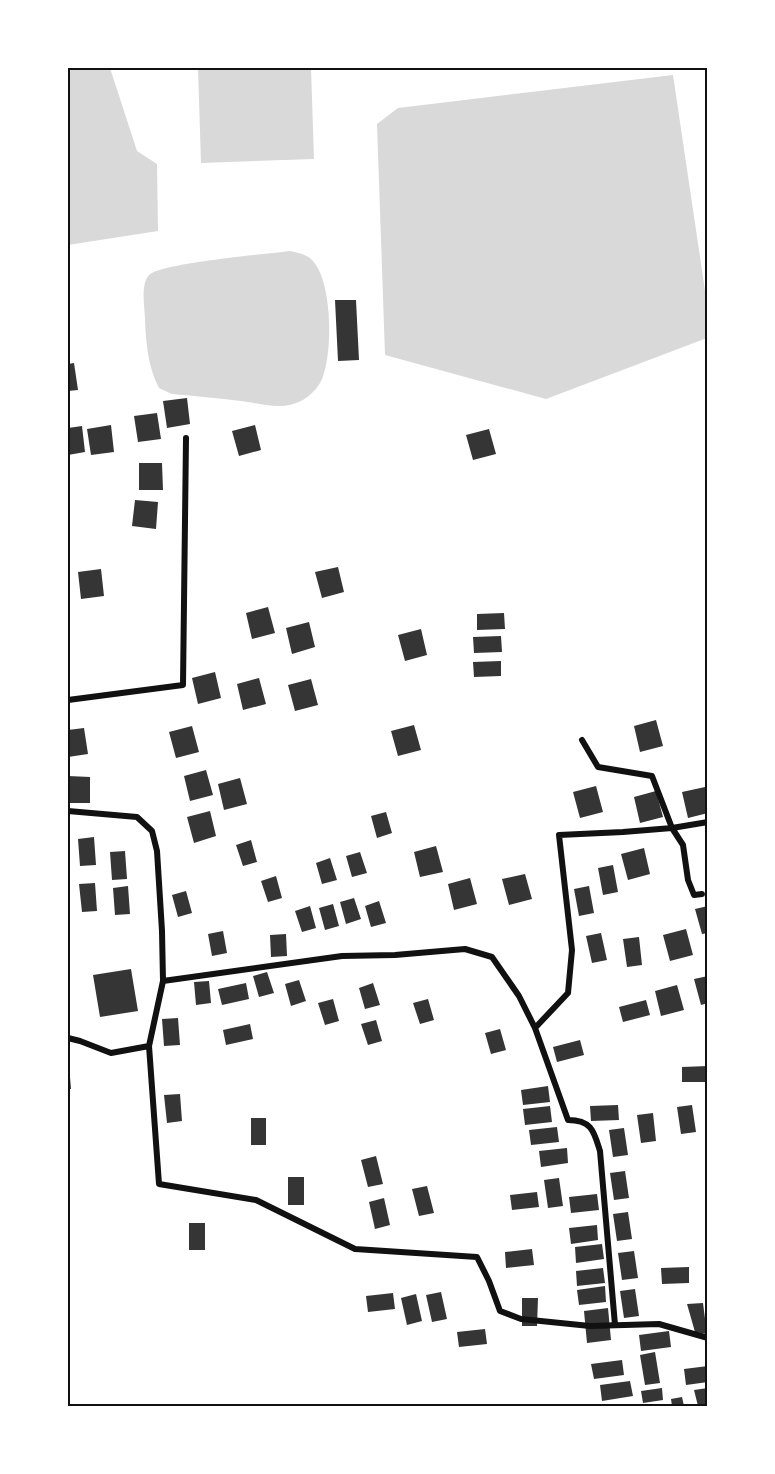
<svg xmlns="http://www.w3.org/2000/svg" width="775" height="1474" font-family="'Source Sans 3',sans-serif">
	<style>
		.water { fill: #d9d9d9 }
		.building { fill: #353535 }
		.lines { fill: none; stroke-linecap: round; stroke-linejoin: round }
		.minor { stroke: #111; stroke-width: 6 }
		.neatline { fill: none; stroke: #111; stroke-width: 2 }
	</style>
	<rect width="100%" height="100%" fill="#fff"/>
	<!-- water -->
	<path class="water" d="M68,68H110L137,151L157,164L158,231L68,245Z
		M198,68H311L314,159L201,163Z
		M673,75L707,304V338L546,399L385,355L377,124L398,108Z
		M290,251C298,253 305,254 311,259C333,279 333,353 322,379C318,389 306,400 296,403C279,410 258,403 241,401C218,398 195,396 172,394L159,388C148,367 146,344 145,320C145,308 140,285 149,275C161,263 267,254 290,251Z"/>
	<!-- building -->
	<path class="building" d="M335,300H356L359,360L338,361Z
		M74,363L78,390L68,391V364Z
		M187,398L190,424L167,428L163,401Z
		M157,413L161,439L138,442L134,416Z
		M111,425L114,452L91,455L87,429Z
		M255,425L261,450L239,456L232,431Z
		M82,426L85,452L68,455V428Z
		M489,429L496,454L473,460L466,435Z
		M139,463H162L163,490H139Z
		M135,500L158,502L156,529L132,526Z
		M338,567L344,592L322,598L315,572Z
		M101,569L104,596L81,599L78,572Z
		M268,607L275,633L252,639L246,613Z
		M504,613L505,629L477,630V614Z
		M309,622L315,647L292,654L286,628Z
		M421,629L427,655L405,661L398,635Z
		M501,636L502,652L474,653L473,637Z
		M501,661V676L474,677L473,662Z
		M215,672L221,698L198,704L192,678Z
		M259,678L266,704L243,710L237,684Z
		M311,679L318,705L295,711L288,685Z
		M656,720L663,746L640,752L634,726Z
		M414,725L421,750L398,756L391,731Z
		M192,726L199,752L176,758L169,732Z
		M84,728L88,754L68,757V730Z
		M206,770L213,795L190,801L184,776Z
		M68,776L90,777V803H68Z
		M240,778L247,804L224,810L218,784Z
		M596,786L603,812L580,818L573,792Z
		M705,787L708,798V813L688,818L682,792Z
		M656,791L663,817L640,823L634,797Z
		M210,811L216,836L194,843L187,817Z
		M386,812L392,833L377,838L371,816Z
		M94,837L96,865L80,866L78,839Z
		M251,840L257,862L243,866L236,845Z
		M436,846L443,872L420,877L414,852Z
		M644,848L650,874L628,880L621,854Z
		M125,851L127,879L112,880L110,852Z
		M360,852L367,873L352,877L346,856Z
		M330,858L337,880L322,884L316,863Z
		M613,865L618,892L603,895L598,868Z
		M525,874L532,899L509,905L502,879Z
		M276,876L282,898L268,902L261,881Z
		M470,878L477,904L454,910L448,884Z
		M95,883L97,911L82,912L79,884Z
		M128,886L130,914L115,915L113,888Z
		M589,886L594,913L579,916L574,889Z
		M186,891L192,913L178,917L172,895Z
		M354,898L361,919L346,924L340,902Z
		M379,901L386,923L371,927L365,906Z
		M333,904L339,926L325,930L319,908Z
		M310,906L316,928L302,932L295,911Z
		M708,906V933L702,934L695,909Z
		M686,929L693,955L670,961L663,935Z
		M223,931L227,953L212,956L208,934Z
		M601,933L607,960L592,963L586,936Z
		M286,934L287,956L271,957L270,935Z
		M639,937L642,965L627,967L623,939Z
		M131,969L138,1011L100,1017L93,975Z
		M267,972L274,993L259,997L253,976Z
		M708,976V1003L701,1005L694,979Z
		M299,980L306,1001L291,1006L285,984Z
		M209,981L211,1003L196,1005L194,982Z
		M246,983L249,999L222,1005L218,989Z
		M373,983L380,1005L365,1009L359,988Z
		M677,985L684,1010L661,1016L655,991Z
		M333,999L339,1021L325,1025L318,1003Z
		M428,999L434,1020L420,1024L413,1003Z
		M646,1000L650,1015L623,1022L619,1007Z
		M178,1018L180,1045L164,1046L162,1019Z
		M376,1020L382,1041L368,1045L361,1024Z
		M250,1024L253,1039L226,1045L223,1030Z
		M500,1029L506,1050L491,1054L485,1033Z
		M580,1040L584,1055L557,1062L553,1047Z
		M68,1065H69L71,1089H68Z
		M708,1066V1082H682V1067Z
		M548,1086L550,1102L523,1105L521,1090Z
		M180,1094L182,1121L167,1123L164,1095Z
		M618,1105L619,1120L591,1121L590,1106Z
		M692,1105L696,1132L681,1134L677,1107Z
		M550,1106L552,1122L525,1125L523,1109Z
		M653,1113L656,1141L641,1143L637,1115Z
		M251,1118H266V1145H251Z
		M557,1127L559,1142L531,1145L529,1130Z
		M624,1128L628,1155L613,1157L609,1130Z
		M567,1148L568,1163L541,1167L539,1151Z
		M376,1156L383,1184L368,1187L361,1160Z
		M625,1171L629,1198L614,1200L610,1173Z
		M288,1177H304V1205H288Z
		M559,1178L563,1206L548,1208L544,1180Z
		M427,1186L434,1213L419,1216L412,1189Z
		M537,1192L539,1207L512,1210L510,1195Z
		M597,1194L599,1210L571,1213L569,1197Z
		M384,1198L390,1225L375,1229L369,1202Z
		M628,1212L632,1239L617,1241L613,1214Z
		M189,1223H205V1250H189Z
		M597,1225L598,1240L571,1244L569,1228Z
		M602,1244L604,1259L576,1263L575,1247Z
		M532,1249L534,1265L506,1268L505,1252Z
		M634,1251L638,1278L622,1280L618,1253Z
		M689,1267V1283L662,1284L661,1268Z
		M603,1268L605,1283L577,1286L576,1271Z
		M605,1286L606,1302L579,1305L577,1290Z
		M635,1289L639,1316L624,1318L620,1291Z
		M441,1292L447,1319L432,1322L426,1295Z
		M393,1293L395,1309L368,1312L366,1296Z
		M416,1294L422,1321L407,1325L401,1298Z
		M522,1298H538L537,1326H522Z
		M703,1303L707,1334L695,1332L687,1304Z
		M608,1308L611,1340L587,1343L584,1311Z
		M485,1329L487,1344L459,1347L457,1332Z
		M669,1331L671,1347L641,1351L639,1335Z
		M655,1352L660,1383L645,1385L640,1355Z
		M622,1360L624,1375L594,1379L591,1364Z
		M708,1366V1382L686,1385L684,1369Z
		M630,1381L633,1396L602,1401L600,1385Z
		M662,1388L663,1400L643,1403L641,1391Z
		M708,1388V1406H698L694,1390Z
		M682,1397L684,1406H672L671,1399Z"/>
	<g class="lines">
		<!-- minor -->
		<path class="minor" d="M68,700L183,685L186,438
			M582,740L598,767L652,776L672,828L708,822
			M68,811L137,817L152,831L157,851L162,931L163,981L149,1046L159,1184L256,1200L355,1249L477,1257L489,1281L500,1311L521,1319L590,1326L659,1324L708,1338
			M163,981L342,956L395,955L465,949L492,957L519,996L535,1028L568,1120C592,1120 594,1132 600,1151L615,1325
			M535,1028L568,993L572,950L559,835L623,832L672,828L683,845L688,880L694,895L702,894
			M68,1038L80,1041L111,1053L149,1046"/>
	</g>
	<!-- border -->
	<rect width="775" height="1474" fill="none" stroke="#ffffff" stroke-width="138"/>
	<rect x="69" y="69" width="637" height="1336" class="neatline"/>
</svg>
